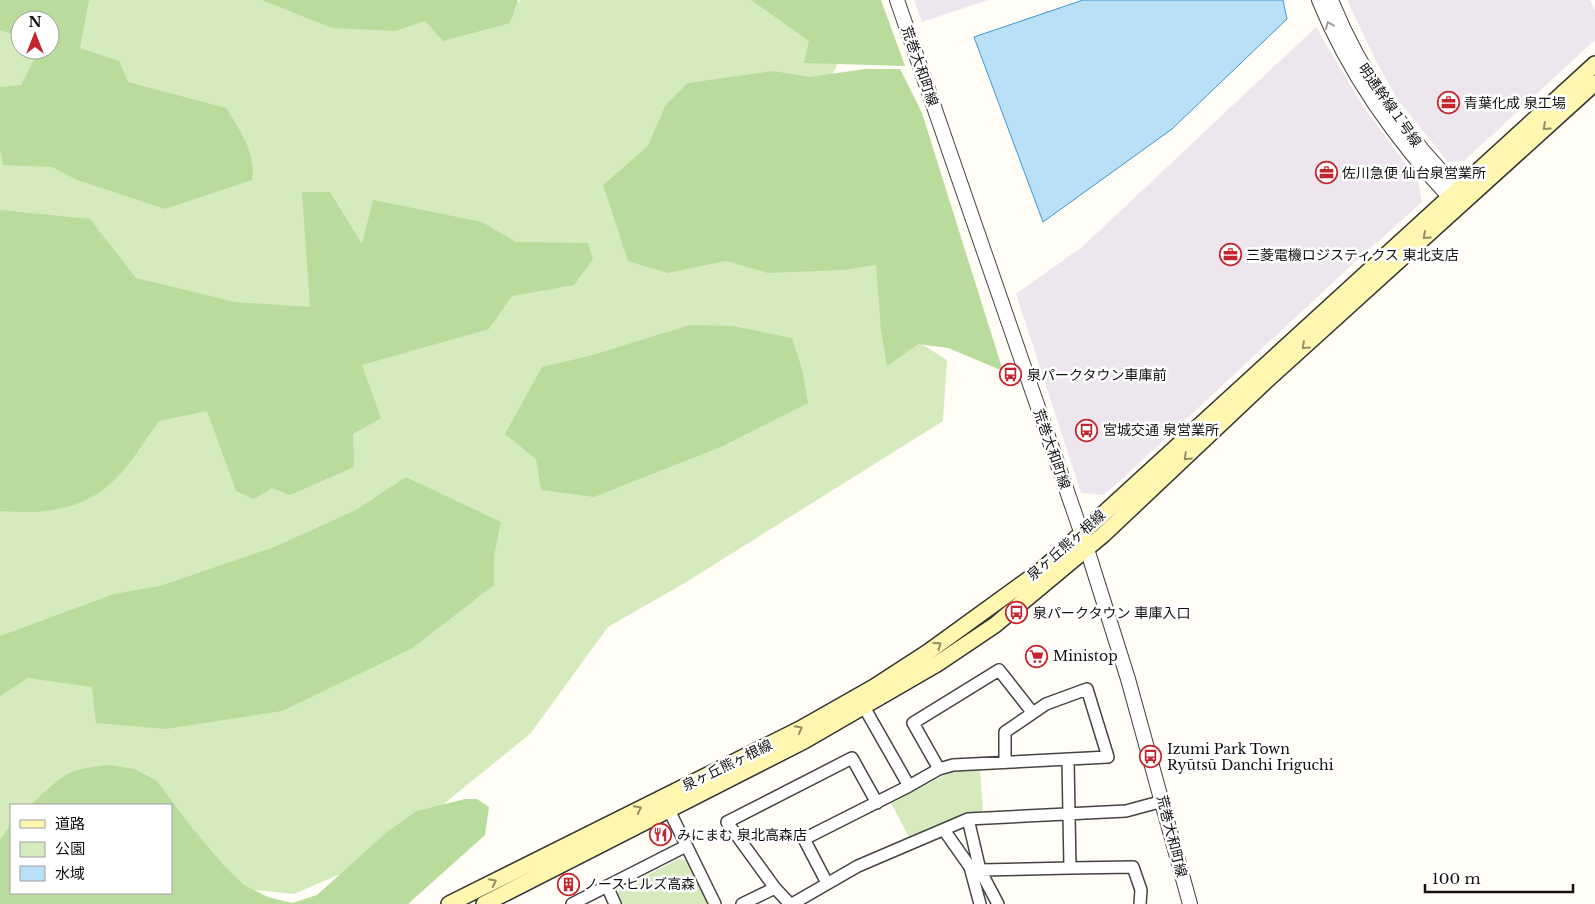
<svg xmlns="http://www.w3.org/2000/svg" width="1595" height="904" font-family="'Libre Baskerville','Noto Sans JP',serif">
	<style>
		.industrial { fill: #eee6ef }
		.green { fill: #d5ebbd; fill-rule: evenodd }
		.forest { fill: #b9dc9c }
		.water { fill: #b9e0f7; stroke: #3f96cf }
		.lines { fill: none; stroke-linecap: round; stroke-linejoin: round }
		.minor-casing { stroke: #444; stroke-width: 14 }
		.tertiary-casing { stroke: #444; stroke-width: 16 }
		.secondary-casing { stroke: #333; stroke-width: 18 }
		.minor { stroke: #fff; stroke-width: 11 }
		.tertiary { stroke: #fff; stroke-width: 14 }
		.secondary { stroke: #fff6b0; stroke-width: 15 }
		.oneway { stroke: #a0a0a0 }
		.oneway2 { stroke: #948f68 }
		.labels { text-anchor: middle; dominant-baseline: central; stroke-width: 5; stroke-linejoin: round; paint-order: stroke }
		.street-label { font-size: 14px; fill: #111; stroke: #fff }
		.poi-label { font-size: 14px; fill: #111; stroke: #fff; text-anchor: start }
	</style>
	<rect width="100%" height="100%" fill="#fffdf5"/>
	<!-- industrial -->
	<path class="industrial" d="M914,0H988L922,22Z
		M1347,0H1590L1595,11V40L1464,161L1448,162L1398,100L1377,63Z
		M1316,27L1361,103L1418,181L1422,202L1355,262L1121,480L1103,495L1081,493L1016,294L1082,247Z"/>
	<!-- green -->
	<path class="green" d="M0,0H315L502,13L521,0H769L842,54L824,93L902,332L947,360L943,421L688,581L608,627L530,734L377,858L294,894L173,882L171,881V805H11V874L0,881ZM20,20H50V50H20Z
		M980,770L983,811L969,813L910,839L891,803L951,772Z
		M679,859L687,860L710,904H621L617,897L619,889Z"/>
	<!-- forest -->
	<path class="forest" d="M0,0H89L80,48L119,61L128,82L226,108C239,128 257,155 252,180L165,209L77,180L52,167L3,165L0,149V87L21,85L39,50H50V20H20V37L0,30Z
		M262,0H518L510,23L443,41L425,21L395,31L332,28Z
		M751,0H881L905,66L804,63L809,41Z
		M865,69H900L922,113L1003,371L948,348L918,344L887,366L881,330L876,265L843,270L768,273L726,261L667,273L628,261L603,185L648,146L665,106L688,83L773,71L810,77Z
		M302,192H330L362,244L373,200L482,222L516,242L588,243L593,259L574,285L512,296L489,329L362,365L381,418L353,434L354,467L290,495L272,488L254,499L236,491L207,411L159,421C142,444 125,475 100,492C70,512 35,514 0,511V210L90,219L136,278L235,302L310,307Z
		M690,325L733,326L792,338L802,369L808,403L723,446L594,497L541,490L536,459L505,434L542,367L589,356Z
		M406,477L501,522L494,556V585L411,649L282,711L166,729L96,723L92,687L28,678L0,696V636L114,594L160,586L274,547L356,510Z
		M109,765L135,769L157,781L185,819L225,867L244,885L268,897L292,903L317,895L388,831L417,811L465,799H477L489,807L485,835L408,904H0V840L11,824V893H171V805H31C62,776 65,769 109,765Z"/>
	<!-- water -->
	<path class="water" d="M1083,0H1283L1287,19L1172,129L1043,222L974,37Z"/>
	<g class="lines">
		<defs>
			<path id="minor" d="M1068,761L1070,868L1133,867L1141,890L1140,904
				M1005,762V732L1046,704L1087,689L1108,757L953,765L939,769L913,723L999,670L1032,712
				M909,786L939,769
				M666,804L715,904
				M968,819L1126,811L1163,801
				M944,830L970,867L980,904
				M980,870L1070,868
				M827,883L804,839L909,786L864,707
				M607,886L615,904
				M775,888L727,822L852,758L877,803
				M572,904L686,846
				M742,904L775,888L790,904
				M792,904L858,866L968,819L980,870L998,904"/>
			<path id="tertiary" d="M897,0L1087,549L1128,679L1190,904
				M1319,0C1350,77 1399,144 1456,204
				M1331,0C1361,75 1407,139 1465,196"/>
			<path id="secondary" d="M449,904L800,729L874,687L928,652L1044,568L1595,64
				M484,904L804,741L937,664L995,625L1103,535L1266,381L1595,83"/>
		</defs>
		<!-- minor casing -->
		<use href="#minor" class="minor-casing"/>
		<!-- tertiary casing -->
		<use href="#tertiary" class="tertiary-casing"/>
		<!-- secondary casing -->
		<use href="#secondary" class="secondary-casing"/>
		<!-- minor -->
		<use href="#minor" class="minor"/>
		<!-- tertiary -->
		<use href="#tertiary" class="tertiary"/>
		<!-- secondary -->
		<use href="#secondary" class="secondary"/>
	</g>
	<!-- one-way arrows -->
	<defs><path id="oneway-chevron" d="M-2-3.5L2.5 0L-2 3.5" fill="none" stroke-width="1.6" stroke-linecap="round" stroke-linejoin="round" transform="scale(1.25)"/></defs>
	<use class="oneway" href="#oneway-chevron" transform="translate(1329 25) rotate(-113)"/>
	<g class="oneway2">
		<use href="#oneway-chevron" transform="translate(1546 127) rotate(138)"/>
		<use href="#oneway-chevron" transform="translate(1426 236) rotate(138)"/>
		<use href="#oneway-chevron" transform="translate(1305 346) rotate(138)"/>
		<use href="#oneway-chevron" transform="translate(1187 457) rotate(136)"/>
		<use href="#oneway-chevron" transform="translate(938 645) rotate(-36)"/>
		<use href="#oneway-chevron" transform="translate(799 729) rotate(-28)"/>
		<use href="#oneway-chevron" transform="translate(638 809) rotate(-27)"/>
		<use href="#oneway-chevron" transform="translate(493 882) rotate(-27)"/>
	</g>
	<!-- icons -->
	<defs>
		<symbol id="office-ring" viewBox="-11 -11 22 22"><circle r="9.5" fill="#fff" stroke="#c4262e" stroke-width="1.5"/><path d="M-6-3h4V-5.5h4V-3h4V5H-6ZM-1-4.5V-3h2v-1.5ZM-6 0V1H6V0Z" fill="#c4262e"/></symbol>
		<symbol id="bus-ring" viewBox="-11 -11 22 22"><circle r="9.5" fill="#fff" stroke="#c4262e" stroke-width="1.5"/><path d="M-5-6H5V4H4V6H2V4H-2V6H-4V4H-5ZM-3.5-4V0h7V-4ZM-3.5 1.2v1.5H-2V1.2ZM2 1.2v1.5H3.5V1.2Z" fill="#c4262e"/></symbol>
		<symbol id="supermarket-ring" viewBox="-11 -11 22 22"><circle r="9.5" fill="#fff" stroke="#c4262e" stroke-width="1.5"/><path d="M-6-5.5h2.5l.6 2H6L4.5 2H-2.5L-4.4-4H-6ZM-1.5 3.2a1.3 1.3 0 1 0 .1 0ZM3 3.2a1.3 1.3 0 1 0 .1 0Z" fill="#c4262e"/></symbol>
		<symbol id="restaurant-ring" viewBox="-11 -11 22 22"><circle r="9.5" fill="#fff" stroke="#c4262e" stroke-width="1.5"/><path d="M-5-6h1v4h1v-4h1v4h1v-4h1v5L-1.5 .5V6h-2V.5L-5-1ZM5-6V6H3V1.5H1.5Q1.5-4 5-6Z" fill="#c4262e"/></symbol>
		<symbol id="building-ring" viewBox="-11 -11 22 22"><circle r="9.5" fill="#fff" stroke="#c4262e" stroke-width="1.5"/><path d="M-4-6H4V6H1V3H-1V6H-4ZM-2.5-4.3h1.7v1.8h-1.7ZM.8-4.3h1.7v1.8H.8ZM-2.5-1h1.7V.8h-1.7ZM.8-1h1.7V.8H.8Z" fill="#c4262e"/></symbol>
	</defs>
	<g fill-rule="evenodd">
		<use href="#office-ring" x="1436" y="90" width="25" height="25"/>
		<use href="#office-ring" x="1314" y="160" width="25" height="25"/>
		<use href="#office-ring" x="1218" y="242" width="25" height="25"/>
		<use href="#bus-ring" x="998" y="362" width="25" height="25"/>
		<use href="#bus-ring" x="1074" y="418" width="25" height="25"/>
		<use href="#bus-ring" x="1004" y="600" width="25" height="25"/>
		<use href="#supermarket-ring" x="1024" y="644" width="25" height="25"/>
		<use href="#bus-ring" x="1138" y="744" width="25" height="25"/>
		<use href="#restaurant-ring" x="648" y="822" width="25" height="25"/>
		<use href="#building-ring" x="556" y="872" width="25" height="25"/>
	</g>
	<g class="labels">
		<!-- street labels -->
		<g class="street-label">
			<text transform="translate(920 66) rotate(71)">荒巻大和町線</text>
			<text transform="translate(1390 105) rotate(55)">明通幹線１号線</text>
			<text transform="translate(1052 449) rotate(71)">荒巻大和町線</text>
			<text transform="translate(1066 545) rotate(-41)">泉ヶ丘熊ヶ根線</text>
			<text transform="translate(727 765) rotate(-26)">泉ヶ丘熊ヶ根線</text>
			<text transform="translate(1172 836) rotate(76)">荒巻大和町線</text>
		</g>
		<!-- poi labels -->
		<g class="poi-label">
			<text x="1464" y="103">青葉化成 泉工場</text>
			<text x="1342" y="173">佐川急便 仙台泉営業所</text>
			<text x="1246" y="255">三菱電機ロジスティクス 東北支店</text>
			<text x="1027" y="375">泉パークタウン車庫前</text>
			<text x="1103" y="430">宮城交通 泉営業所</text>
			<text x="1033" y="613">泉パークタウン 車庫入口</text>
			<text x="1053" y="656">Ministop</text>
			<text x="1167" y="749">Izumi Park Town<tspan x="1167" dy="16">Ryūtsū Danchi Iriguchi</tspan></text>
			<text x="677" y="835">みにまむ 泉北高森店</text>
			<text x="584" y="884">ノースヒルズ高森</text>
		</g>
	</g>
	<!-- legend -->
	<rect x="10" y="804" width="162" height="90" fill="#ffffff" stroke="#a0a0a0"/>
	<rect x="20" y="820" width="25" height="8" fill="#fff6b0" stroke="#a0a0a0"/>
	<text x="55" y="829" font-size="15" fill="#111111">道路</text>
	<rect x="20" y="842" width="25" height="15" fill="#d5ebbd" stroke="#a0a0a0"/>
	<text x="55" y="854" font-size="15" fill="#111111">公園</text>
	<rect x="20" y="866" width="25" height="15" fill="#b9e0f7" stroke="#a0a0a0"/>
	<text x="55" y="879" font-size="15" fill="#111111">水域</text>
	<!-- north arrow -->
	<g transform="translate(35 35)"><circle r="24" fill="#ffffff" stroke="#a0a0a0"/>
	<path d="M0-4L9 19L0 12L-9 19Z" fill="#c4262e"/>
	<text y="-8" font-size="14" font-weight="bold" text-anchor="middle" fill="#111111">N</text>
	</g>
	<!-- scale -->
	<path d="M1425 884v8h148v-8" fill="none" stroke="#111111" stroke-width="2.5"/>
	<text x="1432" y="884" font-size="15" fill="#111111" stroke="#ffffff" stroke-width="4" paint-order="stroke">100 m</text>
</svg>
